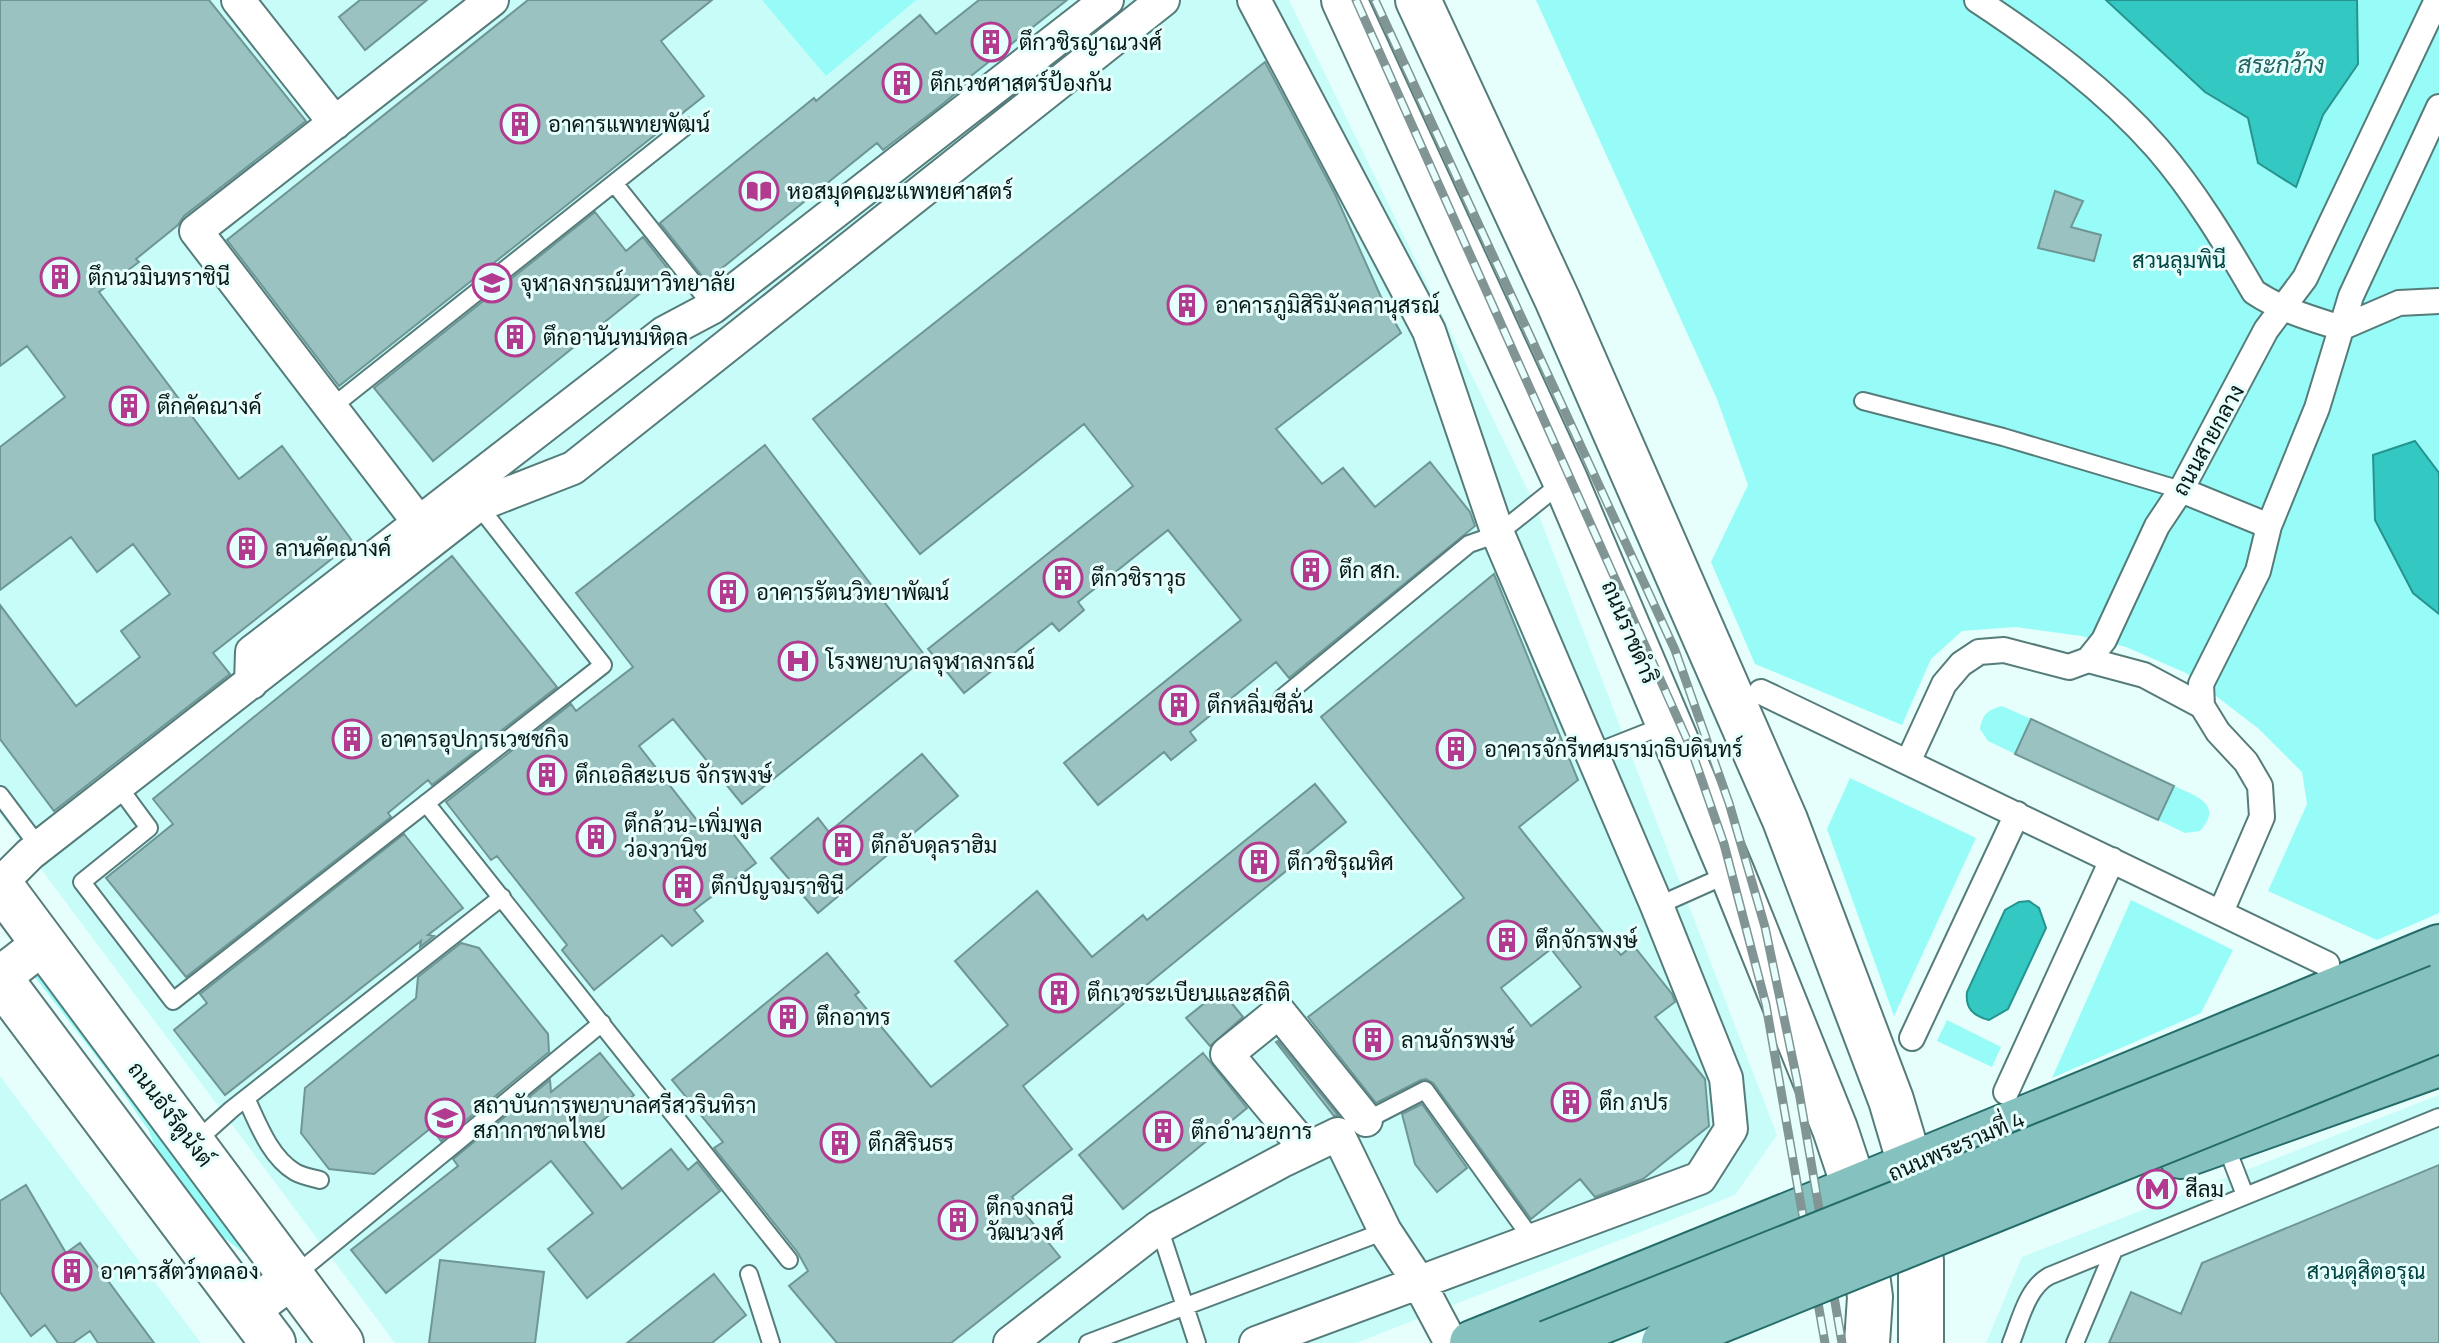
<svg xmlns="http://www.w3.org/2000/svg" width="2439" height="1343" font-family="'Titillium Web',Sarabun,sans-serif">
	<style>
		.built { fill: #c7fcf9 }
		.green { fill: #97fcf7 }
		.water { fill: #34c8c3; stroke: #27938f; stroke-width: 2 }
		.building { fill: #99c2c0; stroke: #6e9694; stroke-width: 2; fill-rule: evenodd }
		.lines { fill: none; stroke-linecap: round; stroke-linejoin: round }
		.service-casing { stroke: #557c7a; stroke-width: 20 }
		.pedestrian-casing { stroke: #557c7a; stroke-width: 28 }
		.minor-casing { stroke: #557c7a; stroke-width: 36 }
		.tertiary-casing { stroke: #557c7a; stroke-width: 44 }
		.secondary-casing { stroke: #557c7a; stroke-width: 48 }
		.primary-casing { stroke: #256c69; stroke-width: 48 }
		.service { stroke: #fff; stroke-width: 16 }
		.pedestrian { stroke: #fff; stroke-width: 24 }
		.minor { stroke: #fff; stroke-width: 32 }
		.tertiary { stroke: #fff; stroke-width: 40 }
		.secondary { stroke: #fff; stroke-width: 44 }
		.primary { stroke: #85c2bf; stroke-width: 44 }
		.rail-casing { stroke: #819694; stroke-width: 9 }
		.rail { stroke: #e6fffd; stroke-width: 6; stroke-dasharray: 18; stroke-linecap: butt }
		.primary-bridge-casing { stroke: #256c69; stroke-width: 48; stroke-linecap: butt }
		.primary-bridge { stroke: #85c2bf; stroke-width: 44 }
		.labels { text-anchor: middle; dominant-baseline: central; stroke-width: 6; stroke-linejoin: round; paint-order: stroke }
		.poi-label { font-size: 22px; fill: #081817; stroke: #e6fffd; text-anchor: start }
		.park-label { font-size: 22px; fill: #014442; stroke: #e6fffd }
		.street-label { font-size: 22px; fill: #081817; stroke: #e6fffd }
		.water-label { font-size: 24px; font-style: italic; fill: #28625f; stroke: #e6fffd }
	</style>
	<rect width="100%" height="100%" fill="#e6fffd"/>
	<!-- built -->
	<path class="built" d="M0,0H1289L1535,505L1777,1135L1735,1195L1356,1343H395L0,814Z
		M0,1076L201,1343H0Z
		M2439,1095V1343H1986L2022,1257Z"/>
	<!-- green -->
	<path class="green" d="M762,0H916L826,76Z
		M1536,0H2439V913L2377,940L2268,891L2307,804L2302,772L2259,729L2186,673L2126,647L2081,636L2016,627L1962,631L1931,659L1902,725L1755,664L1711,562L1748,485L1717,399Z
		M2002,706L2031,719L2015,754L1988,741L1980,729C1983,714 1987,710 2002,706Z
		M1850,778L1976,838L1894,1016L1827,829Z
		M2174,786C2196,796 2224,804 2200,831L2185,833L2158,820Z
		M2131,900L2233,950L2201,1013L2052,1078Z
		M36,971L42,973L257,1257L250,1258L186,1208L161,1163L149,1131L112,1077L35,977Z
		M1947,1020L2001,1047L1992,1067L1937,1041Z"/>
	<!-- water -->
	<path class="water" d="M2106,0H2357L2358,64L2323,115L2296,187L2258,163L2248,118L2205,92Z
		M2415,441L2439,473V614L2413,593L2375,520L2373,455Z
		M2029,901L2039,908L2046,928L2008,1009L1989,1020C1973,1016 1965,1008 1967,992L2005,910L2019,902Z"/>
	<!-- building -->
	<path class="building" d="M0,0H209L306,121L184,216L178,225L136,259L139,262L99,292L239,479L282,446L353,542L213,653L230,674L54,811L0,739V605L76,706L140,657L121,631L170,594L133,544L97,572L71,537L0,590V447L65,397L27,346L0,366Z
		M360,0H427L365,50L339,17Z
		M528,0H712L661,41L704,96L339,386L227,240Z
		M979,0H1067L971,76L973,79L939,107L883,150L877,143L706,281L660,223L814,98L816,101L920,15L936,34Z
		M1265,62L1335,194L1381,297L1401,333L1276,429L1322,484L1343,468L1375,507L1430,462L1470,512L1475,526L1289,678L1276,662L1190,732L1196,740L1171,760L1164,752L1098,805L1064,763L1241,620L1168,530L1078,602L1084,610L1059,631L1052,623L964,693L928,649L1133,486L1084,424L920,554L813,419Z
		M2055,191L2083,201L2071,227L2101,235L2094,261L2038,248Z
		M595,212L626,251L643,237L669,270L433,461L374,388Z
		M765,445L926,657L742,804L673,719L639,746L707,833L723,821L756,863L694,910L703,921L672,946L662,935L594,990L562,950L567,945L497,856L491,860L446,802L571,704L576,711L633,667L576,593Z
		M452,556L557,687L432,785L428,780L388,813L391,817L186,977L106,878L173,824L153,799Z
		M1494,574L1578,780L1519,827L1621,955L1633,945L1672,994L1675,1002L1655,1017L1705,1079L1709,1126L1643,1179L1595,1197L1580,1179L1531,1219L1433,1083L1426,1079L1421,1080L1376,1103L1308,1017L1464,898L1321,717ZM1551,949L1581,987L1531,1026L1501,988Z
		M2031,719L2174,786L2158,820L2015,754Z
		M922,754L958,796L818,913L771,858L818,818L829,832Z
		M1315,784L1346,822L1023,1086L1072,1149L1012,1197L1060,1257L951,1343H837L789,1286L808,1271L798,1253L714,1148L723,1142L672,1080L827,953L859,992L855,995L931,1087L1008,1025L955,961L1037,891L1092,957L1143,915L1147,920Z
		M404,834L463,908L428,935L434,936L420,947L421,941L225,1095L174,1030L207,1003L200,994Z
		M461,943L479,948L548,1034L549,1052L441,1141L431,1128L374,1174L329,1169L301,1133L305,1088L416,998L418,977Z
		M1221,990L1243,1017L1210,1046L1186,1018Z
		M1278,1041L1338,1115L1334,1116L1276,1042Z
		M600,1053L634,1095L581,1138L622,1189L671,1149L688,1170L697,1162L720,1191L587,1298L548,1249L593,1213L551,1161L386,1293L351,1250L458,1166L453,1159L550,1080L551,1092Z
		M1203,1053L1247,1108L1123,1209L1079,1155Z
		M1422,1104L1467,1168L1437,1192L1415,1164L1402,1114Z
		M2439,1165V1343H2109L2131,1292L2181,1314L2202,1263Z
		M26,1185L66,1253L80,1243L154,1343H98L90,1331L73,1343H58L45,1325L31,1336L0,1292V1201Z
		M440,1260L544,1272L535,1343H429Z
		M714,1274L746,1315L712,1343H627Z"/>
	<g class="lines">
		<defs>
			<path id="service" d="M614,183L713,307
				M1863,401L2003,437L2181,490
				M332,407L686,126
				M1282,698L1469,544L1498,534L1564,481
				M1592,754L1668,724
				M118,786L149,828L82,882L173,1001L603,665L478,505
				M0,795L39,847
				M426,803L789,1260
				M1657,906L1731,873
				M246,1098C258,1124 270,1157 295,1172C302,1176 312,1178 320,1180
				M1361,1123L1425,1090L1532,1239
				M2224,1141L2245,1195
				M194,1143L232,1109L502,897
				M1159,1227L1197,1343
				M749,1274L771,1343
				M294,1276L602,1023
				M1088,1343L1385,1231
				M2011,1343C2020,1321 2027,1288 2049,1276L2439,1117
				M2075,1343L2114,1250"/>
			<path id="pedestrian" d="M1977,0C2042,43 2105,89 2157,148C2195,192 2225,242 2254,292C2281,310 2310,318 2341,328L2399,303L2439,301
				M2181,490L2269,526
				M2088,660L2144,675L2202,706
				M1761,692L2327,964
				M1908,762L1944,684L1961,664L1979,652L2004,650L2069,667L2088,660L2104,640L2157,526L2181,490L2266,330L2305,278L2437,0
				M2221,912L2262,817L2260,786L2246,762L2218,732L2202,706L2201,684L2258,571L2269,526L2317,408L2351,296L2439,107
				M1912,1038L2017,814
				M2006,1092L2112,860"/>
			<path id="minor" d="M238,0L335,123
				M1254,0L1429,331L1498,534L1657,906L1726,1078L1731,1129L1700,1178L1256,1343
				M430,537L196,231L492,0
				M251,683L252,652L664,333L713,307L1107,0
				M0,884L30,854L478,505L573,468L1163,0
				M1306,1149L1227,1054L1279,1012L1366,1120
				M1010,1343L1159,1227L1284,1160L1338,1134L1385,1231L1418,1281L1451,1343"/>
			<path id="tertiary" d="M0,977L44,943
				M249,1310L292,1278"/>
			<path id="secondary" d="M1344,0L1565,480L1732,873L1835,1129L1855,1189L1862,1237L1870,1297L1867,1343
				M1418,0L1557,299L1785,820L1891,1100L1910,1164L1921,1261V1343
				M0,885L341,1343
				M0,979L273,1343"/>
			<path id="primary" d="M2181,1156L2439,1064
				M1472,1343C1796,1214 2117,1080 2439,947"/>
		</defs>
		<!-- service casing -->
		<use href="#service" class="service-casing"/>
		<!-- pedestrian casing -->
		<use href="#pedestrian" class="pedestrian-casing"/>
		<!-- minor casing -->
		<use href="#minor" class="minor-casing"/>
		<!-- tertiary casing -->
		<use href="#tertiary" class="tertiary-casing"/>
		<!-- secondary casing -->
		<use href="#secondary" class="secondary-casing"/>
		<!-- primary casing -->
		<use href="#primary" class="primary-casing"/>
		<!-- service -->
		<use href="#service" class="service"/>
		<!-- pedestrian -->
		<use href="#pedestrian" class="pedestrian"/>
		<!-- minor -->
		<use href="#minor" class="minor"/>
		<!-- tertiary -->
		<use href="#tertiary" class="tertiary"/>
		<!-- secondary -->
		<use href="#secondary" class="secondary"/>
		<!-- primary -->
		<use href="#primary" class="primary"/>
		<defs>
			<path id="rail" d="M1356,0L1690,746L1724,844L1766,1005L1825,1343
				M1375,0L1675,650L1729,803L1765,927L1797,1080L1842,1343"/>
		</defs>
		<!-- rail casing -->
		<use href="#rail" class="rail-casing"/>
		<!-- rail -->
		<use href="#rail" class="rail"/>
		<defs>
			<path id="primary-bridge" d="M1548,1343L2439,987
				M1664,1343L2439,1030"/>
		</defs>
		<!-- primary-bridge casing -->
		<use href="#primary-bridge" class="primary-bridge-casing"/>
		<!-- primary-bridge -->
		<use href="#primary-bridge" class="primary-bridge"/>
	</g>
	<!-- icons -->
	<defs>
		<symbol id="building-ring" viewBox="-11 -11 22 22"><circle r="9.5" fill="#e6fffd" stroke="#b23a8f" stroke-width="1.5"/><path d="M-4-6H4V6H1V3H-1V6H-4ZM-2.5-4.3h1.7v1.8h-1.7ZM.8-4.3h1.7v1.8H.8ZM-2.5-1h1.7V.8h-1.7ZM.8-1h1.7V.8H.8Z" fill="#b23a8f"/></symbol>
		<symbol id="library-ring" viewBox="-11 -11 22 22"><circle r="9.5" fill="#e6fffd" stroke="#b23a8f" stroke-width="1.5"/><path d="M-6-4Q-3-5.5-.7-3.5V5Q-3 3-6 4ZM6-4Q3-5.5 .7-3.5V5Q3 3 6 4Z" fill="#b23a8f"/></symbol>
		<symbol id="university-ring" viewBox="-11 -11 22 22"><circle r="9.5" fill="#e6fffd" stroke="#b23a8f" stroke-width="1.5"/><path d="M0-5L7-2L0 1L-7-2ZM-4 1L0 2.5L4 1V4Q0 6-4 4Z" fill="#b23a8f"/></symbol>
		<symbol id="hospital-ring" viewBox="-11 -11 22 22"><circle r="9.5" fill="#e6fffd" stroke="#b23a8f" stroke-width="1.5"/><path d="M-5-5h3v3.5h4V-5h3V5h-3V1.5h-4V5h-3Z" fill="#b23a8f"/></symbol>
		<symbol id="metro-ring" viewBox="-11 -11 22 22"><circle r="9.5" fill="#e6fffd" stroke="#b23a8f" stroke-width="1.5"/><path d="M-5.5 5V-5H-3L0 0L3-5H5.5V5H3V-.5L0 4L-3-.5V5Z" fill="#b23a8f"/></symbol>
	</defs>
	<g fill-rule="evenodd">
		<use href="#building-ring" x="969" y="20" width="44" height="44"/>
		<use href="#building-ring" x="880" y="61" width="44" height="44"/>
		<use href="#building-ring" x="498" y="102" width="44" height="44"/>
		<use href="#library-ring" x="737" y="169" width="44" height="44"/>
		<use href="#building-ring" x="38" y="255" width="44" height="44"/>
		<use href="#university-ring" x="470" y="261" width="44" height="44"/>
		<use href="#building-ring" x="1165" y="283" width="44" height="44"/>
		<use href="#building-ring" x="493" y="315" width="44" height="44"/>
		<use href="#building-ring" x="107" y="384" width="44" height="44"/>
		<use href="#building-ring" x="225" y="526" width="44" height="44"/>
		<use href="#building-ring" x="1289" y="548" width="44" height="44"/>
		<use href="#building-ring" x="1041" y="556" width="44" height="44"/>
		<use href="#building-ring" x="706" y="570" width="44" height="44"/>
		<use href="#hospital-ring" x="776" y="639" width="44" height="44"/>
		<use href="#building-ring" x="1157" y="683" width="44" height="44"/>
		<use href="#building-ring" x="330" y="717" width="44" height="44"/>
		<use href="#building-ring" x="1434" y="727" width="44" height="44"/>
		<use href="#building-ring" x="525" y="753" width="44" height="44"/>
		<use href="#building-ring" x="574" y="815" width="44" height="44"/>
		<use href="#building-ring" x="821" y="823" width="44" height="44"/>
		<use href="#building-ring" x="1237" y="840" width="44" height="44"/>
		<use href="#building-ring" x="661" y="864" width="44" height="44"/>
		<use href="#building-ring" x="1485" y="918" width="44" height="44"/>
		<use href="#building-ring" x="1037" y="971" width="44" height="44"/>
		<use href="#building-ring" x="766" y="995" width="44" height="44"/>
		<use href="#building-ring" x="1351" y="1018" width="44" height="44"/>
		<use href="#building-ring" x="1549" y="1080" width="44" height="44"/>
		<use href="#university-ring" x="423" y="1096" width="44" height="44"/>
		<use href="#building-ring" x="1141" y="1109" width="44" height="44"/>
		<use href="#building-ring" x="818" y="1121" width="44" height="44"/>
		<use href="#metro-ring" x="2135" y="1167" width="44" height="44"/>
		<use href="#building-ring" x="936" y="1198" width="44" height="44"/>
		<use href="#building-ring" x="50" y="1249" width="44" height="44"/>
	</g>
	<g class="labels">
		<!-- poi labels -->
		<g class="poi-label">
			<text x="1019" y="42">ตึกวชิรญาณวงศ์</text>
			<text x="930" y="83">ตึกเวชศาสตร์ป้องกัน</text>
			<text x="548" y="124">อาคารแพทยพัฒน์</text>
			<text x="787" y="191">หอสมุดคณะแพทยศาสตร์</text>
			<text x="88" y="277">ตึกนวมินทราชินี</text>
			<text x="520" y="283">จุฬาลงกรณ์มหาวิทยาลัย</text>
			<text x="1215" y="305">อาคารภูมิสิริมังคลานุสรณ์</text>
			<text x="543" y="337">ตึกอานันทมหิดล</text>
			<text x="157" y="406">ตึกคัคณางค์</text>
			<text x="275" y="548">ลานคัคณางค์</text>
			<text x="1339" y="570">ตึก สก.</text>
			<text x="1091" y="578">ตึกวชิราวุธ</text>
			<text x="756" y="592">อาคารรัตนวิทยาพัฒน์</text>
			<text x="826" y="661">โรงพยาบาลจุฬาลงกรณ์</text>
			<text x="1207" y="705">ตึกหลิ่มซีลั่น</text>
			<text x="380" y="739">อาคารอุปการเวชชกิจ</text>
			<text x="1484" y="749">อาคารจักรีทศมรามาธิบดินทร์</text>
			<text x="575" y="775">ตึกเอลิสะเบธ จักรพงษ์</text>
			<text x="624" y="824">ตึกล้วน-เพิ่มพูล<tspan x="624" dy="25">ว่องวานิช</tspan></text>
			<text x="871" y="845">ตึกอับดุลราฮิม</text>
			<text x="1287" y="862">ตึกวชิรุณหิศ</text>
			<text x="711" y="886">ตึกปัญจมราชินี</text>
			<text x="1535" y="940">ตึกจักรพงษ์</text>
			<text x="1087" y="993">ตึกเวชระเบียนและสถิติ</text>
			<text x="816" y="1017">ตึกอาทร</text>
			<text x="1401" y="1040">ลานจักรพงษ์</text>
			<text x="1599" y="1102">ตึก ภปร</text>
			<text x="473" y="1105">สถาบันการพยาบาลศรีสวรินทิรา<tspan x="473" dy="25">สภากาชาดไทย</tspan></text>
			<text x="1191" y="1131">ตึกอำนวยการ</text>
			<text x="868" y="1143">ตึกสิรินธร</text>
			<text x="2185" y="1189">สีลม</text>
			<text x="986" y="1207">ตึกจงกลนี<tspan x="986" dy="25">วัฒนวงศ์</tspan></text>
			<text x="100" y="1271">อาคารสัตว์ทดลอง</text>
		</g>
		<!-- park labels -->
		<g class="park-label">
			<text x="2179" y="260">สวนลุมพินี</text>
			<text x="2366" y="1271">สวนดุสิตอรุณ</text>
		</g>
		<!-- street labels -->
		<g class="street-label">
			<text transform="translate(2208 440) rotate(-61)">ถนนสายกลาง</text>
			<text transform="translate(1630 632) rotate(67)">ถนนราชดำริ</text>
			<text transform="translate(171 1114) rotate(53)">ถนนอังรีดูนังต์</text>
			<text transform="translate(1956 1146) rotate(-23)">ถนนพระรามที่ 4</text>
		</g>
		<!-- water labels -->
		<g class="water-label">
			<text x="2281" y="64">สระกว้าง</text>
		</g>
	</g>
</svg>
